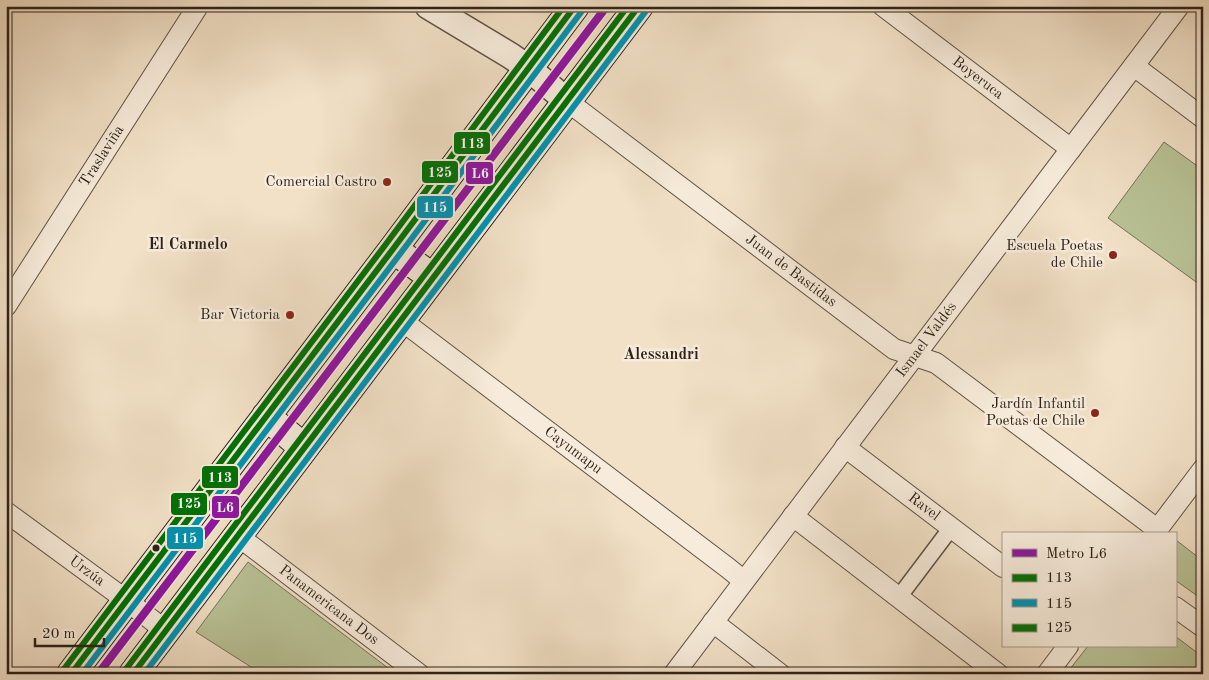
<svg xmlns="http://www.w3.org/2000/svg" width="1209" height="680" font-family="'Old Standard TT',serif">
	<style>
		.green { fill: #b9c397; stroke: #747259 }
		.lines { fill: none; stroke-linecap: round; stroke-linejoin: round }
		.pedestrian-casing { stroke: #5f5246; stroke-width: 18 }
		.minor-casing { stroke: #5f5246; stroke-width: 22 }
		.tertiary-casing { stroke: #5f5246; stroke-width: 28 }
		.secondary-casing { stroke: #2e221b; stroke-width: 30 }
		.pedestrian { stroke: #f7ecdb; stroke-width: 15 }
		.minor { stroke: #f7ecdb; stroke-width: 20 }
		.tertiary { stroke: #f7ecdb; stroke-width: 25 }
		.secondary { stroke: #f7ecdb; stroke-width: 28 }
		.bus-1-casing { stroke: #f7ecdb; stroke-width: 10 }
		.bus-2-casing { stroke: #f7ecdb; stroke-width: 10 }
		.bus-3-casing { stroke: #f7ecdb; stroke-width: 10 }
		.bus-1 { stroke: #007106; stroke-width: 6 }
		.bus-2 { stroke: #0093b3; stroke-width: 6 }
		.bus-3 { stroke: #007106; stroke-width: 6 }
		.metro-1-casing { stroke: #f7ecdb; stroke-width: 11 }
		.metro-1 { stroke: #8e16a1; stroke-width: 8 }
		.poi-dot { fill: #8f2418; stroke: #f7ecdb; stroke-width: 2 }
		.bus-dot { fill: #2e221b; stroke: #f7ecdb; stroke-width: 2 }
		.labels { text-anchor: middle; dominant-baseline: central; stroke-width: 5; stroke-linejoin: round; paint-order: stroke }
		.street-label { font-size: 15px; fill: #2e221b; stroke: #f7ecdb }
		.poi-label { font-size: 15px; fill: #2e221b; stroke: #f7ecdb; text-anchor: end }
		.neighbourhood-label { font-size: 16px; font-weight: bold; fill: #2e221b; stroke: #f7ecdb }
		.line-badge { stroke: #f7ecdb; stroke-width: 2 }
		.badge-label { font-size: 14px; text-anchor: middle; font-weight: bold; fill: #fff }
	</style>
	<rect width="100%" height="100%" fill="#f2e1c7"/>
	<filter id="stains"><feTurbulence type="fractalNoise" baseFrequency=".004" numOctaves="4"/><feColorMatrix values="0 0 0 0 .2 0 0 0 0 .09 0 0 0 0 .02 0 0 0 .5 -.17"/></filter>
	<radialGradient id="worn" r=".72"><stop offset=".6" stop-color="#630" stop-opacity="0"/><stop offset="1" stop-color="#630" stop-opacity=".3"/></radialGradient>
	<!-- green -->
	<path class="green" d="M1164,142L1203,170V287L1108,218Z
		M1176,540L1203,561V600L1175,580Z
		M248,562L396,674H262L196,632Z
		M1175,636L1203,657V674H1066L1088,646H1175Z"/>
	<g class="lines">
		<defs>
			<path id="pedestrian" d="M899,597L951,528"/>
			<g id="minor">
				<path id="s1" d="M883,6L1071,149"/>
				<path d="M1134,66L1203,118"/>
				<path id="s2" d="M567,101L894,349L936,363L1157,529"/>
				<path id="s3" d="M6,306L198,6"/>
				<path id="s4" d="M401,320L728,568L744,581"/>
				<path id="s5" d="M845,447L1003,567"/>
				<path id="s6" d="M6,512L126,600L166,631"/>
				<path d="M793,516L998,674"/>
				<path d="M1154,534L1203,469"/>
				<path id="s7" d="M238,536L419,674"/>
				<path d="M1175,607L1203,627"/>
				<path d="M713,622L780,674"/>
				<path id="s8" d="M674,674L1179,6"/>
				<path d="M1047,674L1068,646"/>
			</g>
			<path id="tertiary" d="M428,6L511,56L528,68L567,101"/>
			<path id="secondary" d="M393,249L432,277
				M266,416L304,448
				M71,674L393,249L575,6
				M133,674L639,6"/>
		</defs>
		<!-- pedestrian casing -->
		<use href="#pedestrian" class="pedestrian-casing"/>
		<!-- minor casing -->
		<use href="#minor" class="minor-casing"/>
		<!-- tertiary casing -->
		<use href="#tertiary" class="tertiary-casing"/>
		<!-- secondary casing -->
		<use href="#secondary" class="secondary-casing"/>
		<!-- pedestrian -->
		<use href="#pedestrian" class="pedestrian"/>
		<!-- minor -->
		<use href="#minor" class="minor"/>
		<!-- tertiary -->
		<use href="#tertiary" class="tertiary"/>
		<!-- secondary -->
		<use href="#secondary" class="secondary"/>
		<defs>
			<path id="bus-1" d="M71,674L393,249L575,6
				M133,674L639,6"/>
			<path id="bus-2" d="M82,674L400,254L582,11
				M144,674L646,11"/>
			<path id="bus-3" d="M64,669L386,244L564,6
				M126,669L628,6"/>
		</defs>
		<!-- bus-1 casing -->
		<use href="#bus-1" class="bus-1-casing"/>
		<!-- bus-2 casing -->
		<use href="#bus-2" class="bus-2-casing"/>
		<!-- bus-3 casing -->
		<use href="#bus-3" class="bus-3-casing"/>
		<!-- bus-1 -->
		<use href="#bus-1" class="bus-1"/>
		<!-- bus-2 -->
		<use href="#bus-2" class="bus-2"/>
		<!-- bus-3 -->
		<use href="#bus-3" class="bus-3"/>
		<defs>
			<path id="metro-1" d="M98,674L607,6"/>
		</defs>
		<!-- metro-1 casing -->
		<use href="#metro-1" class="metro-1-casing"/>
		<!-- metro-1 -->
		<use href="#metro-1" class="metro-1"/>
	</g>
	<!-- markers -->
	<g class="poi-dot">
		<circle cx="387" cy="182" r="5"/>
		<circle cx="1113" cy="255" r="5"/>
		<circle cx="290" cy="315" r="5"/>
		<circle cx="1095" cy="413" r="5"/>
	</g>
	<circle class="bus-dot" cx="156" cy="548" r="4.5"/>
	<g class="labels">
		<!-- street labels -->
		<g class="street-label">
			<text stroke="none"><textPath href="#s1" startOffset="119">Boyeruca</textPath></text>
			<text stroke="none"><textPath href="#s3" startOffset="178">Traslaviña</textPath></text>
			<text stroke="none"><textPath href="#s2" startOffset="281">Juan de Bastidas</textPath></text>
			<text stroke="none"><textPath href="#s8" startOffset="419">Ismael Valdés</textPath></text>
			<text stroke="none"><textPath href="#s4" startOffset="216">Cayumapu</textPath></text>
			<text stroke="none"><textPath href="#s5" startOffset="99">Ravel</textPath></text>
			<text stroke="none"><textPath href="#s6" startOffset="100">Urzúa</textPath></text>
			<text stroke="none"><textPath href="#s7" startOffset="114">Panamericana Dos</textPath></text>
		</g>
		<!-- poi labels -->
		<g class="poi-label">
			<text x="377" y="182">Comercial Castro</text>
			<text x="1103" y="246">Escuela Poetas<tspan x="1103" dy="17">de Chile</tspan></text>
			<text x="280" y="315">Bar Victoria</text>
			<text x="1085" y="404">Jardín Infantil<tspan x="1085" dy="17">Poetas de Chile</tspan></text>
		</g>
		<!-- neighbourhood labels -->
		<g class="neighbourhood-label">
			<text x="188" y="245">El Carmelo</text>
			<text x="661" y="355">Alessandri</text>
		</g>
	</g>
	<g class="line-badge">
		<rect x="453" y="131" width="38" height="24" rx="5" fill="#007106"/>
		<rect x="421" y="160" width="38" height="24" rx="5" fill="#007106"/>
		<rect x="465" y="161" width="29" height="24" rx="5" fill="#8e16a1"/>
		<rect x="416" y="195" width="38" height="24" rx="5" fill="#0093b3"/>
		<rect x="201" y="465" width="38" height="24" rx="5" fill="#007106"/>
		<rect x="170" y="492" width="38" height="24" rx="5" fill="#007106"/>
		<rect x="211" y="495" width="29" height="24" rx="5" fill="#8e16a1"/>
		<rect x="166" y="526" width="38" height="24" rx="5" fill="#0093b3"/>
	</g>
	<g class="badge-label">
		<text x="472" y="148">113</text>
		<text x="440" y="177">125</text>
		<text x="480" y="178">L6</text>
		<text x="435" y="212">115</text>
		<text x="220" y="482">113</text>
		<text x="189" y="508">125</text>
		<text x="225" y="512">L6</text>
		<text x="185" y="543">115</text>
	</g>
	<!-- margin -->
	<rect width="1209" height="680" fill="none" stroke="#f2e1c7" stroke-width="25"/>
	<rect x="8" y="8" width="1194" height="665" fill="none" stroke="#2e221b" stroke-width="2.5"/>
	<rect x="12" y="12" width="1184" height="655" fill="none" stroke="#2e221b"/>
	<!-- legend -->
	<rect x="1002" y="532" width="175" height="115" fill="#f7ecdb" stroke="#a79b8e"/>
	<rect x="1012" y="549" width="25" height="8" fill="#8e16a1" stroke="#a79b8e"/>
	<text x="1046" y="558" font-size="15" fill="#2e221b">Metro L6</text>
	<rect x="1012" y="574" width="25" height="8" fill="#007106" stroke="#a79b8e"/>
	<text x="1046" y="582" font-size="15" fill="#2e221b">113</text>
	<rect x="1012" y="599" width="25" height="8" fill="#0093b3" stroke="#a79b8e"/>
	<text x="1046" y="608" font-size="15" fill="#2e221b">115</text>
	<rect x="1012" y="624" width="25" height="8" fill="#007106" stroke="#a79b8e"/>
	<text x="1046" y="632" font-size="15" fill="#2e221b">125</text>
	<!-- scale -->
	<path d="M35 638v8h69v-8" fill="none" stroke="#2e221b" stroke-width="2.5"/>
	<text x="42" y="638" font-size="15" fill="#2e221b" stroke="#f7ecdb" stroke-width="4" paint-order="stroke">20 m</text>
	<rect width="100%" height="100%" filter="url(#stains)"/>
	<rect width="100%" height="100%" fill="url(#worn)"/>
</svg>
